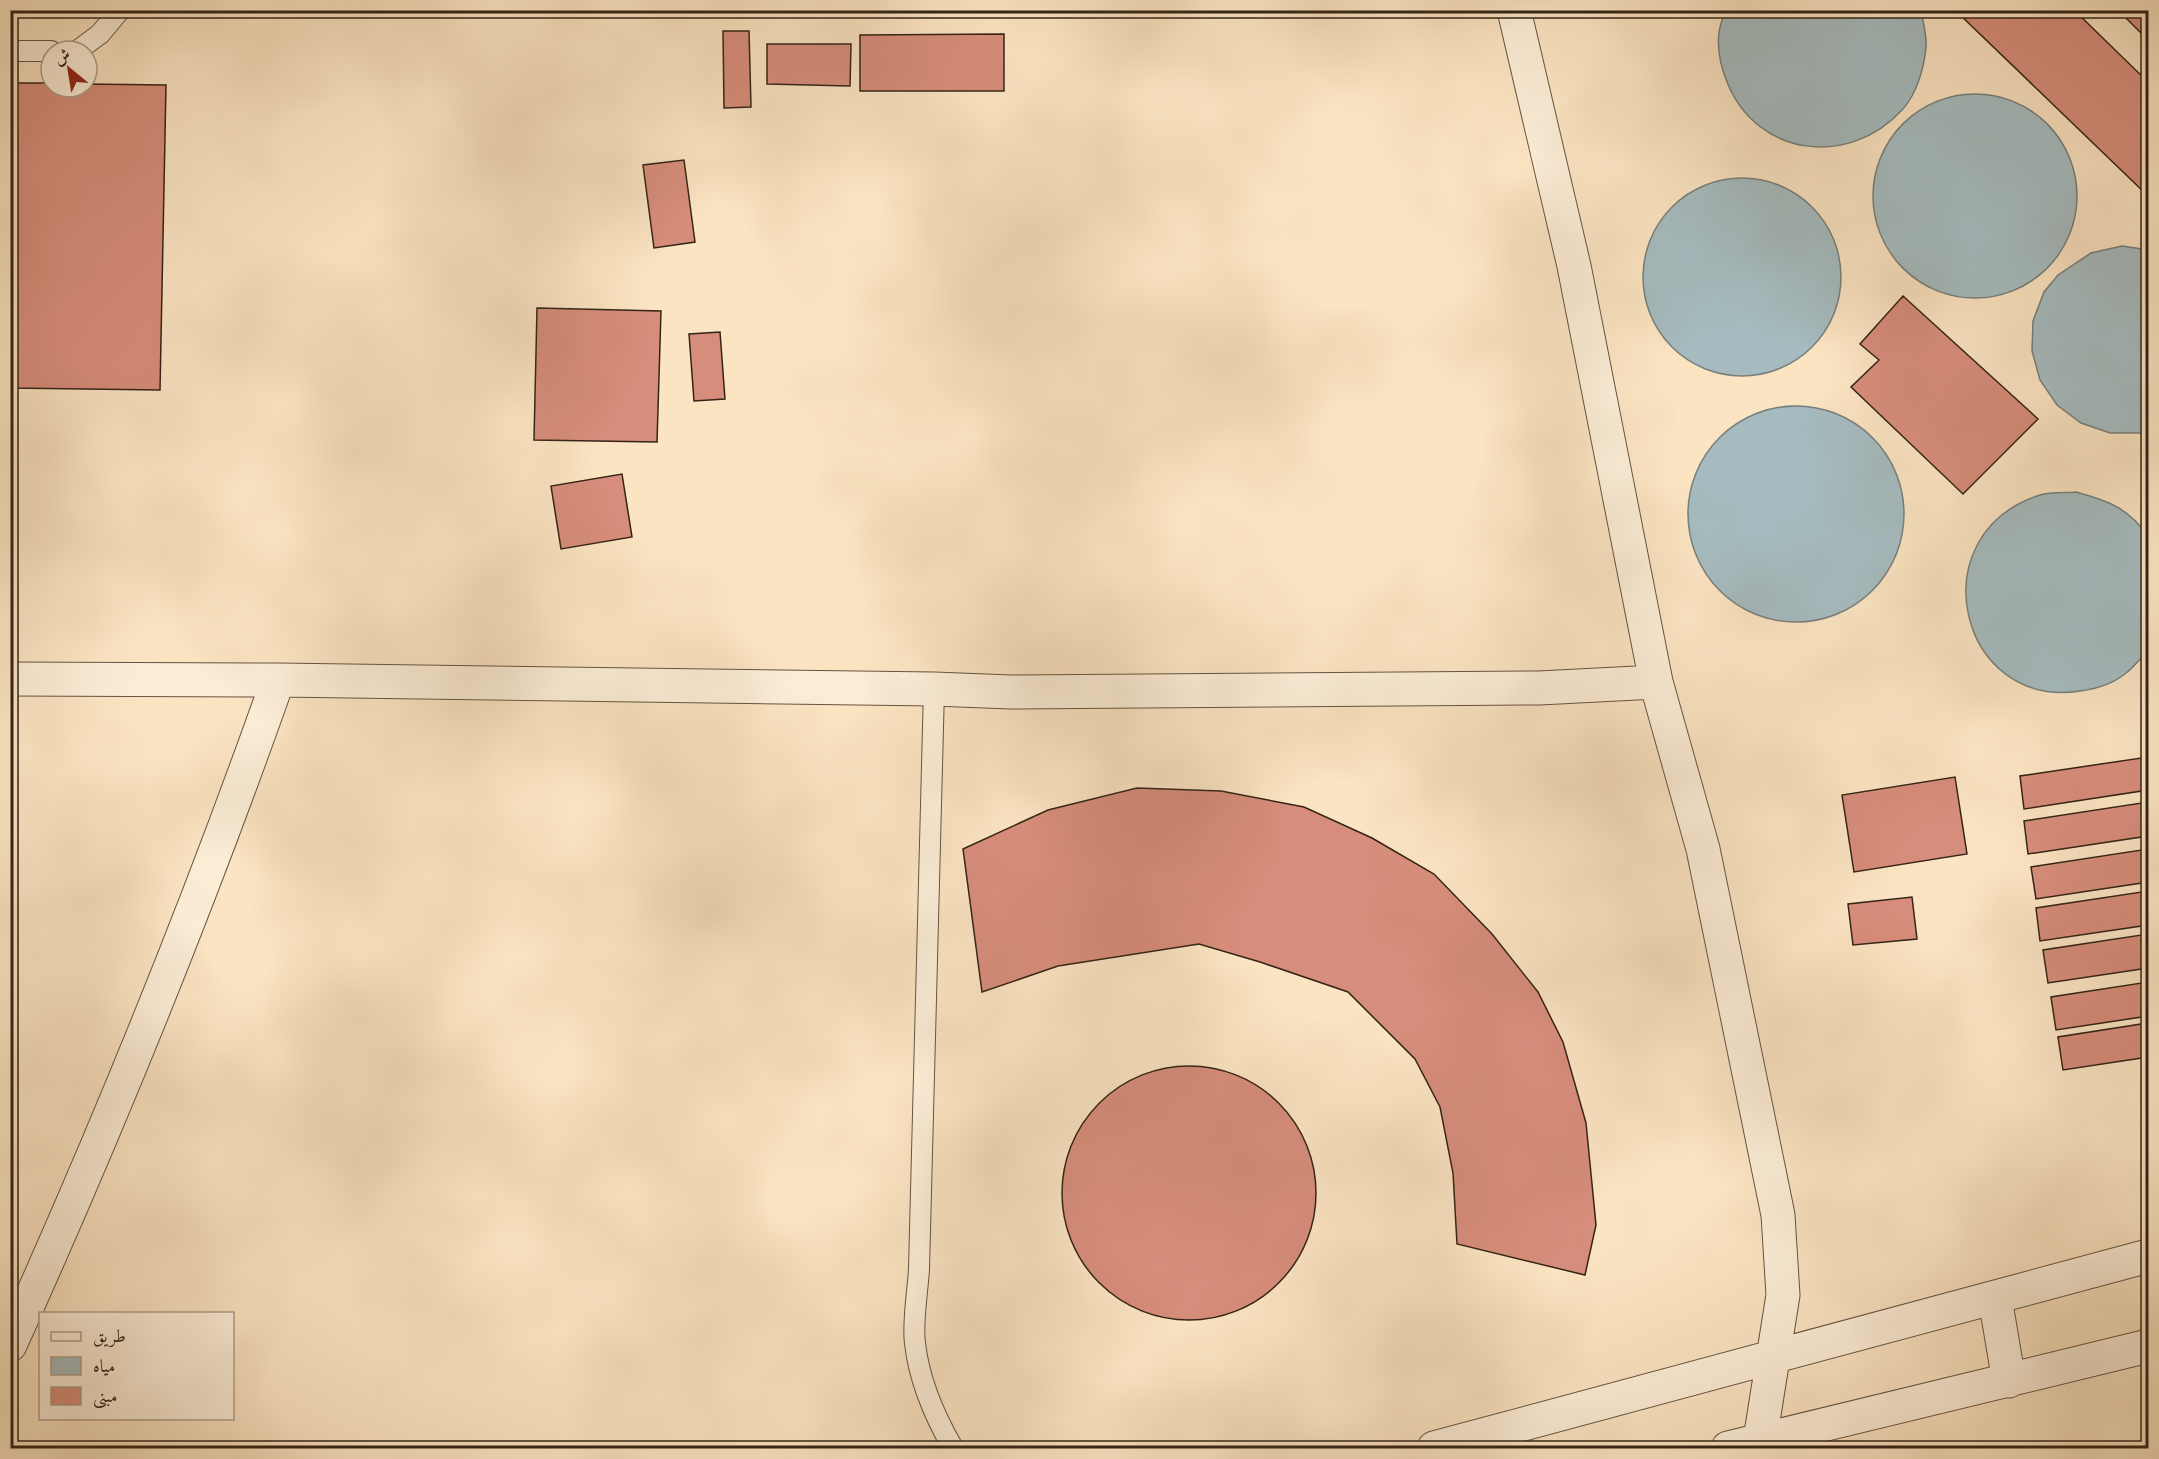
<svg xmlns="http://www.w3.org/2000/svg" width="2159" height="1459" font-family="'Gentium Book Plus',Amiri,serif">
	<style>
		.water { fill: #a5bbbf; stroke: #777f7b; stroke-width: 1.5 }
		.building { fill: #d78d7b; stroke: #332416; stroke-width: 1.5 }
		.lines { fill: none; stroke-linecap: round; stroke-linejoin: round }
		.lane-casing { stroke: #655441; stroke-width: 22 }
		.street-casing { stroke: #655441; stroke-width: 35 }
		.lane { stroke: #fcedd7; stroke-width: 20 }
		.street { stroke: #fcedd7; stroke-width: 33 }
	</style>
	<rect width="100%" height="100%" fill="#fbe4c2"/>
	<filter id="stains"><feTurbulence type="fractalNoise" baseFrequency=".00333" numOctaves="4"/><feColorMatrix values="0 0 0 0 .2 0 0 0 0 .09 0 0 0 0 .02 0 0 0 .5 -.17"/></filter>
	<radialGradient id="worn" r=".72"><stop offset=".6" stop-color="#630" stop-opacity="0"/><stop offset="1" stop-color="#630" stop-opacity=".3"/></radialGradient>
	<!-- water -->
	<path class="water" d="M1725,11H1921C1923,22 1927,35 1926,47C1924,68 1917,94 1902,110C1849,168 1757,157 1727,82C1721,67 1717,49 1719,33C1720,25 1723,18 1725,11Z
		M1873 196a102 102 0 1 1 204 0a102 102 0 1 1-204 0Z
		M1643 277a99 99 0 1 1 198 0a99 99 0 1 1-198 0Z
		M2122,246L2148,250V430L2141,433H2110L2081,423L2057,405L2040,380L2032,351L2033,321L2044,292L2058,275L2091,253Z
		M1688 514a108 108 0 1 1 216 0a108 108 0 1 1-216 0Z
		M2076,492C2109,501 2128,508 2148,536V650C2141,658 2134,667 2126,673C2113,684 2096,689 2080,691C1959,710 1917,534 2040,495C2051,492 2065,493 2076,492Z"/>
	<!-- building -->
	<path class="building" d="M1955,10H2074L2148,82V196Z
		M2118,10H2148V40Z
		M723,31H749L751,107L724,108Z
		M1004,34V91H860V35Z
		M767,44H851L850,86L767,84Z
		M10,83H51V87H87V84L166,85L160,390L10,388Z
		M684,160L695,242L654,248L643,165Z
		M1903,296L2038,419L1963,494L1851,387L1879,360L1860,344Z
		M537,308L661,311L657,442L534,440Z
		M720,332L725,399L694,401L689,334Z
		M622,474L632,537L561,549L551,486Z
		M2148,757V790L2024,809L2020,776Z
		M1955,777L1967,854L1854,872L1842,795Z
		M1137,788L1221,791L1304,807L1372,838L1434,874L1492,934L1538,992L1563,1042L1586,1123L1596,1225L1585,1275L1457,1244L1453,1173L1440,1107L1415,1059L1348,992L1260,962L1199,944L1058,966L982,992L963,849L1048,810Z
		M2148,802V836L2028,854L2024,821Z
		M2148,849V882L2036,899L2031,867Z
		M2148,891V925L2040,941L2036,908Z
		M1912,897L1917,939L1853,945L1848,904Z
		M2148,934V968L2048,983L2043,950Z
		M2148,982V1016L2056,1030L2051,997Z
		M2148,1023V1057L2063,1070L2058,1037Z
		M1062 1193a127 127 0 1 1 254 0a127 127 0 1 1-254 0Z"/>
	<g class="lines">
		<defs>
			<path id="lane" d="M10,51H51
				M77,51L100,34L120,10
				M934,689L919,1269C918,1289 912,1324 915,1343C919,1380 935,1417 953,1448"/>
			<path id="street" d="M1514,10L1574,266L1656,682L1703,849L1778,1215L1783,1295L1760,1440
				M10,679L278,680
				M1995,1298L2009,1381
				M10,1345C108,1128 199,904 278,680L934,689L1011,692L1539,688L1656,682
				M1434,1448L2148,1256
				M1728,1448L2148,1346"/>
		</defs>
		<!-- lane casing -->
		<use href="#lane" class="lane-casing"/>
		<!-- street casing -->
		<use href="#street" class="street-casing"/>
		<!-- lane -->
		<use href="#lane" class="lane"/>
		<!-- street -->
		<use href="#street" class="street"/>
	</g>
	<!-- margin -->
	<rect width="2159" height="1459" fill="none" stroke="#fbe4c2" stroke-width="36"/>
	<rect x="12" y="12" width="2135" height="1435" fill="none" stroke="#332416" stroke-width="3"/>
	<rect x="18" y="18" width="2123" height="1423" fill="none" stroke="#332416" stroke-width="1.5"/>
	<!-- legend -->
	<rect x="39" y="1312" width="195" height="108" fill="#fcedd7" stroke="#ac9d8a" stroke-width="1.5"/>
	<rect x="51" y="1332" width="30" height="9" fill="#fcedd7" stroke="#ac9d8a" stroke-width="1.5"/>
	<text x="93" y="1342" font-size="18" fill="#332416">طريق</text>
	<rect x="51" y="1357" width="30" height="18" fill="#a5bbbf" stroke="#ac9d8a" stroke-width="1.5"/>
	<text x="93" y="1372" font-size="18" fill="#332416">مياه</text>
	<rect x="51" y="1387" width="30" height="18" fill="#d78d7b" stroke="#ac9d8a" stroke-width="1.5"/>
	<text x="93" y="1402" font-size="18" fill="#332416">مبنى</text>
	<!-- north arrow -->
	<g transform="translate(69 69) rotate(330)"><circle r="28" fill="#fcedd7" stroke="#ac9d8a" stroke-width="1.5"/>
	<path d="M0-4.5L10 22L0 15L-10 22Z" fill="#8f2418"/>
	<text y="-9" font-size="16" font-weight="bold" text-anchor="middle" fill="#332416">ش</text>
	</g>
	<rect width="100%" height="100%" filter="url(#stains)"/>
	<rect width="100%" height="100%" fill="url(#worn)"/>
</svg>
